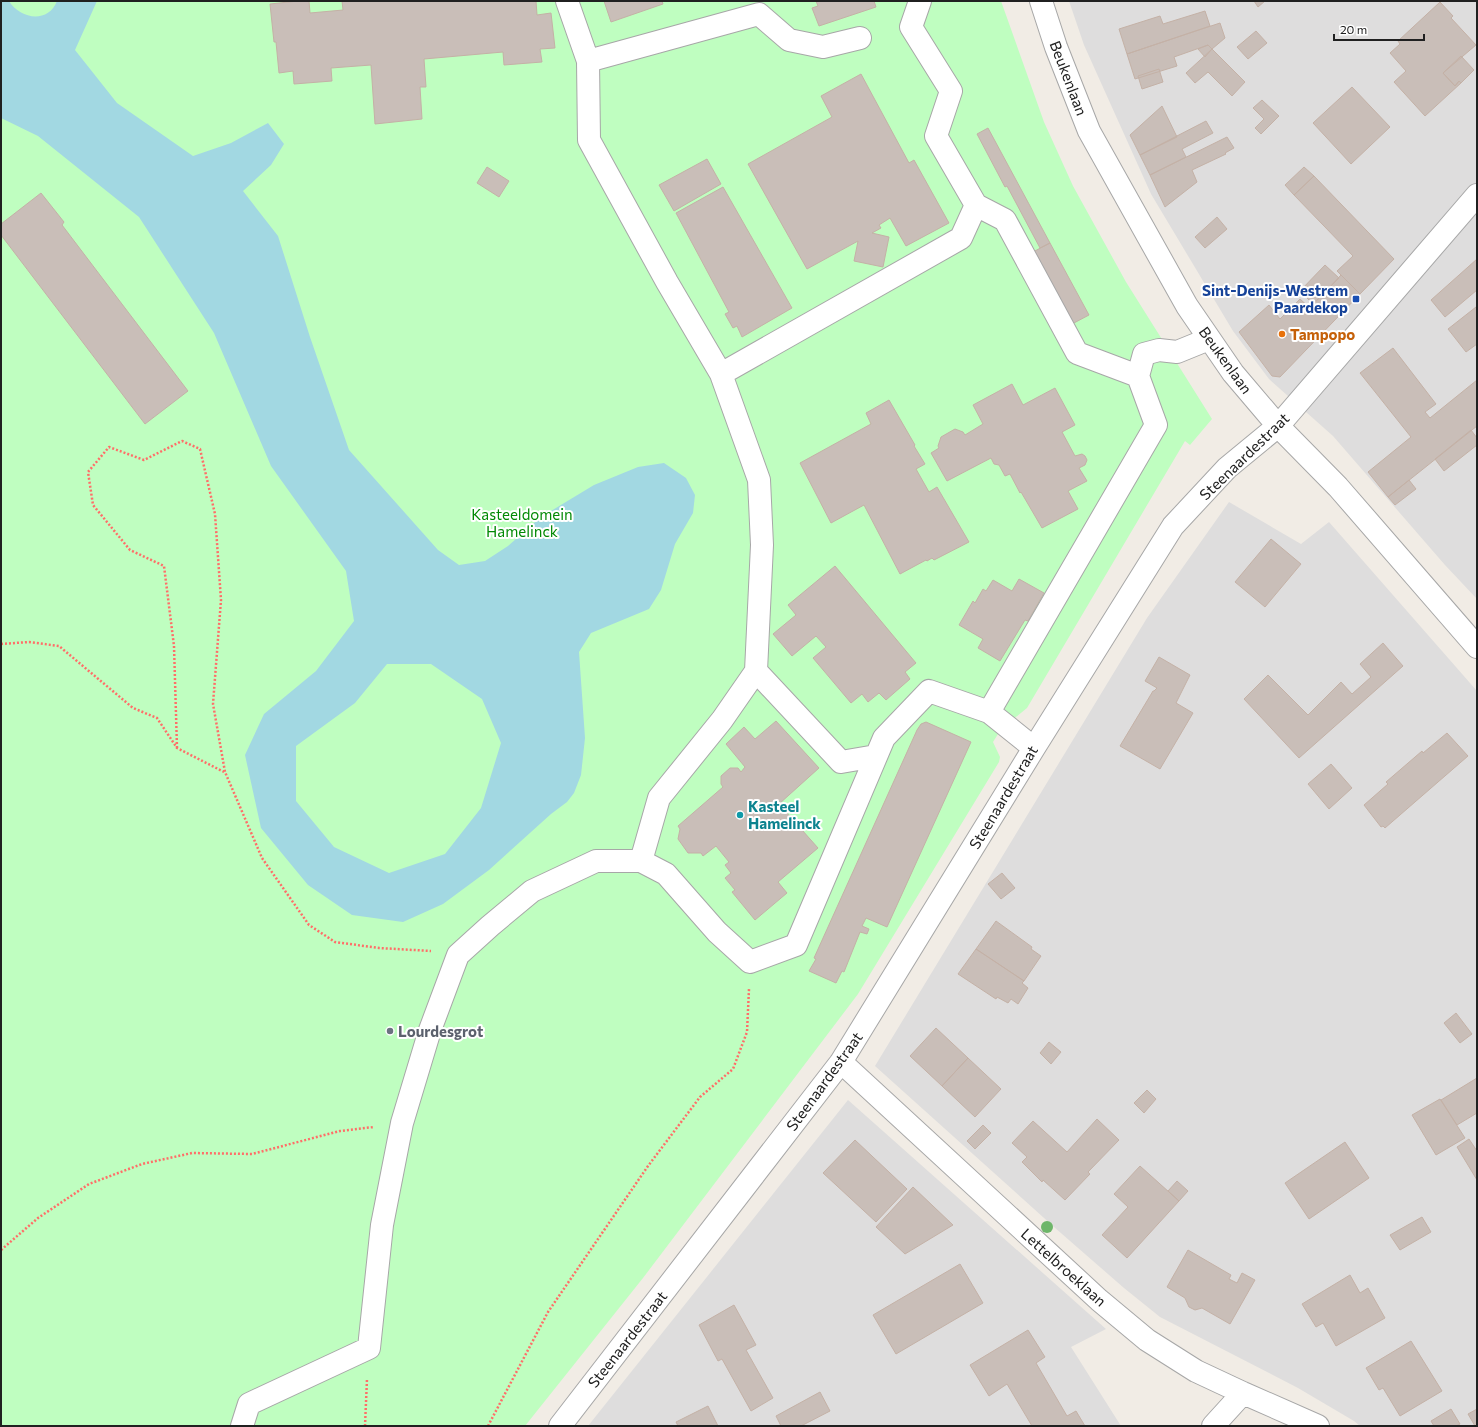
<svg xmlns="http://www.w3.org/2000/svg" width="1478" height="1427" font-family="Commissioner,sans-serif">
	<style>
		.residential { fill: #dedddd }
		.park { fill: #bffec0 }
		.water { fill: #a2d8e2; fill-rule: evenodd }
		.building { fill: #c9beb8; stroke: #c4b1a6 }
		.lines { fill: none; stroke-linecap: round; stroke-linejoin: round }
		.minor-casing { stroke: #a7a7a7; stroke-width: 24 }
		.path { stroke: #ff6e68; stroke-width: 2.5; stroke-dasharray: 2 2; stroke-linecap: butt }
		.minor { stroke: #fff; stroke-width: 22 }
		.tree { fill: #6eb66a }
		.transit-dot { fill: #1a4fb4; stroke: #fff; stroke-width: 1.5 }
		.food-dot { fill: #e8710a; stroke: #fff; stroke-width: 1.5 }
		.culture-dot { fill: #0f9aa8; stroke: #fff; stroke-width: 1.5 }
		.worship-dot { fill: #6b7280; stroke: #fff; stroke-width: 1.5 }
		.labels { text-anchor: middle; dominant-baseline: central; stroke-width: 4; stroke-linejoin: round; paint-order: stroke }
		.street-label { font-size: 15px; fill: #202020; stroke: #fff }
		.transit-label { font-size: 15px; font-weight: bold; fill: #164399; stroke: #fff; text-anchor: end }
		.food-label { font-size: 15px; font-weight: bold; fill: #c56008; stroke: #fff; text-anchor: start }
		.park-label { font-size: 15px; fill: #028905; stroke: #fff }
		.culture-label { font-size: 15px; font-weight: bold; fill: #0d838f; stroke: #fff; text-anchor: start }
		.worship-label { font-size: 15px; font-weight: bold; fill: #5b616d; stroke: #fff; text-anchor: start }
	</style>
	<rect width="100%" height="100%" fill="#f1ece5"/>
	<!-- residential -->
	<path class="residential" d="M1069,1H1477V599L1445,565L1333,436L1269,379L1233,331L1151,194L1084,45Z
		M1229,502L1301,544L1329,522L1477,691V1426H1360L1354,1421L1298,1388L1160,1317L1124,1288L1054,1227L875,1066L1147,618Z
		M848,1100L1106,1329L1071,1347L1121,1426H588Z"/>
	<!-- park -->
	<path class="park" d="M1,1H1001L1044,122L1073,186L1126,282L1212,419L1190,445L1185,441L1027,708L1011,721L1008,718L993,742L1000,757L999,762L858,994L643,1278L525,1426H1Z"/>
	<!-- water -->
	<path class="water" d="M1,1H9C20,19 48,24 57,1H97L75,50L117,103L193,156L231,143L268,123L284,144L271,165L243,191L278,236L310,337L349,450L438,550L459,565L485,561L508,546L541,517L594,485L638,467L664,463L686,478L695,495L693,513L675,544L661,590L649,609L591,633L579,652L585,738L581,775L574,793L567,802L551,814L489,870L443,904L403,922L352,915L308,885L261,828L245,755L264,714L316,671L354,621L346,571L271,466L214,333L139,217L38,136L1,118ZM387,664H431L482,699L501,743L481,808L445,854L389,873L334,847L296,801V746L355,703Z"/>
	<!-- building -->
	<path class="building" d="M298,1H309L310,13L343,10L342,1H536L537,15L551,13L555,48L540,49L542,62L504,65L503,52L424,59L426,87H420L422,119L375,124L371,65L331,68L332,81L294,84L293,71L279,73L276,42H274L270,4Z
		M604,1H662L663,4L611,22Z
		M816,1H874L876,7L819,26L812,8L818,6Z
		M1254,1H1265L1258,7Z
		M1440,2L1453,16L1451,18L1476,45L1443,73L1455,86L1459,81L1461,83L1425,116L1394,82L1406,71L1390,53L1400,44L1398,41Z
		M1205,11L1210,26L1127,54L1119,29L1160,16L1163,24Z
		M1220,23L1225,38L1212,49L1208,45L1174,57L1177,66L1135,79L1127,54Z
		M1256,31L1267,43L1248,59L1237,47Z
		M1208,45L1212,49L1205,57L1198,49Z
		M1212,49L1245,82L1232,96L1208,72L1195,83L1186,73Z
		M1461,56L1474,70L1461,83L1459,81L1455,86L1443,73Z
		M1159,69L1163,82L1142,89L1138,76Z
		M861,74L909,163L914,160L949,223L906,246L890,218L879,225L881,228L872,233L889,237L883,267L854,261L858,241L807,269L748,164L832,117L821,96Z
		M1352,87L1390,127L1351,164L1313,123Z
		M1262,100L1279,116L1261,134L1255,128L1264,119L1253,108Z
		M1162,106L1177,137L1140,155L1130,135Z
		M1206,121L1213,133L1182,149L1186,157L1150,175L1140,155Z
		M988,128L1050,243L1040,248L1007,186L1005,187L977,134Z
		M1227,137L1234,148L1225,153L1226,154L1192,170L1197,182L1165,207L1150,175Z
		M707,159L721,184L674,211L659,185Z
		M487,167L509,181L499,197L477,183Z
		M1304,167L1314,176L1294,195L1285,185Z
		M1314,176L1394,259L1360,294L1337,271L1353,256L1294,195Z
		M723,187L792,308L742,337L737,326L733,328L725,314L729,312L676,213Z
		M41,193L64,222L62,225L188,391L145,424L1,235V224Z
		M1217,217L1227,229L1205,248L1195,237Z
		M1050,243L1089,315L1072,324L1033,252Z
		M1477,259V290L1445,317L1431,300Z
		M1325,265L1339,278L1313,304L1300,291Z
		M1341,275L1360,294L1280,377L1272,376L1239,332L1269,305L1280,319L1300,299L1310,308Z
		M1476,307L1477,309V344L1466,352L1448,329Z
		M1393,348L1436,404L1425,412L1430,418L1477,380V426L1388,497L1368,472L1411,437L1360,373Z
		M1012,384L1023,405L1055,388L1075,425L1062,432L1075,456L1082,454L1085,456L1087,460L1085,465L1079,468L1087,481L1068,491L1078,509L1042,528L1021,492L1020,493L1010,474L1005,476L999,465L994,464L991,458L947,481L931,453L939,448L938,446L941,437L955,429L963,432L965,435L983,424L973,405Z
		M889,400L915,445L914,446L925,464L916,469L929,492L937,487L969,542L934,560L932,558L927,561L926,560L900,574L864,505L831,523L800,463L871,424L866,413Z
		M1471,430L1477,438V445L1444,471L1435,459Z
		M1409,480L1416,489L1395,505L1388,497Z
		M1271,539L1301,564L1265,607L1235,582Z
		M835,566L916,663L905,672L910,679L886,700L879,693L868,702L862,694L851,703L813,658L826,647L816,636L792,656L773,634L796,615L788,605Z
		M1019,579L1044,593L1028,621L1025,620L1000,661L978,648L983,639L959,625L973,601L975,603L983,589L986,591L993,580L1012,591Z
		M1383,643L1403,666L1299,758L1244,699L1268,675L1308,715L1341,682L1352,694L1371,677L1360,664Z
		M1159,657L1190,675L1176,703L1193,713L1160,769L1120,746L1153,691H1154L1157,688L1145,681Z
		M776,721L819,768L779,804L818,848L778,882L787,893L755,920L732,892L735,890L725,878L731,873L725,865L729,862L716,846L703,856L701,853H688L678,839L680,829L678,826L723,787L721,784V776L730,768H738L741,772L745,767L726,744L744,727L755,739Z
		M926,722L971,742L887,927L866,918L862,926L869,929L867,934L860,932L844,972L842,971L836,983L809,971L816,959L814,958L917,730L921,724Z
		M1447,733L1468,756L1385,828L1383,826L1381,827L1364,805L1388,784L1386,782L1422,751L1423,753Z
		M1331,764L1352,788L1329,809L1308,784Z
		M1002,873L1015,888L1001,899L988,884Z
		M996,921L1032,947L1031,949L1041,956L1024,981L976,949Z
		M976,949L1024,981L1022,983L1028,988L1018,1004L1011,999L1008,1003L997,997L996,999L958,974Z
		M1456,1013L1472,1034L1460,1043L1444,1023Z
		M936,1028L968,1058L942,1086L910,1056Z
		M1049,1042L1061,1052L1051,1064L1040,1053Z
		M968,1058L1001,1089L975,1117L942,1086Z
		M1477,1078V1113L1457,1125L1441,1100Z
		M1147,1090L1156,1099L1144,1113L1134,1103Z
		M1440,1099L1465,1138L1436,1155L1412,1115Z
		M1097,1119L1119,1140L1088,1172L1090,1174L1065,1200L1043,1180L1042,1182L1022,1162L1027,1157L1012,1143L1033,1121L1067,1152Z
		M983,1125L991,1133L975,1149L967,1141Z
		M1469,1139L1477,1151V1180L1457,1147Z
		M855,1140L907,1189L876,1222L823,1173Z
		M1345,1142L1369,1178L1309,1219L1285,1183Z
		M1140,1166L1179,1201L1127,1258L1102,1235L1128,1207L1114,1194Z
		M1177,1181L1188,1191L1179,1201L1168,1191Z
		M913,1187L953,1225L905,1254L876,1227Z
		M1422,1217L1431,1232L1400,1250L1390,1235Z
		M1188,1250L1231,1275L1229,1279L1237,1283L1242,1273L1255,1280L1230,1324L1202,1308L1195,1310L1189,1307L1185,1298L1167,1287Z
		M960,1264L983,1303L896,1354L873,1315Z
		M1350,1275L1360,1293L1368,1288L1385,1318L1336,1346L1323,1323L1316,1327L1302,1304Z
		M734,1305L756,1345L746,1350L773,1398L751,1411L722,1359L718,1361L699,1325Z
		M1028,1330L1045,1357L1036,1363L1067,1416L1076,1411L1085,1426H1032L1007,1384L989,1396L970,1365Z
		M1411,1341L1442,1391L1400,1416L1383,1388L1379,1390L1366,1368Z
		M820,1392L830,1411L801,1426H781L776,1416Z
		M708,1406L718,1426H678L676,1422Z
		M1451,1409L1460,1424L1456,1426H1434L1431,1421Z
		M1477,1409V1426H1475L1468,1414Z"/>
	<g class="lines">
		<defs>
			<path id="minor" d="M920,1L911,27L951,91L936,136L976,205L1005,220L1077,353L1138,376
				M1041,1L1056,47L1089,131L1187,306L1233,373L1278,426L1338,487L1477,647
				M588,61L759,14L789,40L823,47L860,38
				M721,374L961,238L976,205
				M756,671L841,762L876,756
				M989,712L1156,425L1138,376L1144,354L1159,350L1177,352L1209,339
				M641,861L666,874L717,932L750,962L796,945L884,738L929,691L989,712L1034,748
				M841,1062L1099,1300L1147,1340L1196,1371L1243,1393L1318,1426
				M242,1426L249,1404L369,1348L382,1225L402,1123L430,1030L458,955L490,926L532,891L596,861H641L659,798L722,720L756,671L762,545L759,480L721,374L667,282L589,140L588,61L567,1
				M560,1426L841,1062L1034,748L1173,526L1227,468L1278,426L1477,195
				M1213,1426L1243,1393"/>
		</defs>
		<!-- minor casing -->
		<use href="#minor" class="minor-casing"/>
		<!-- path -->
		<path class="path" d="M1,644L29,642L59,646L133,708L157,718L177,748L224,772
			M177,748L174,646L164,566L130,550L93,505L88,472L109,447L144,460L182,441L200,449L215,514L221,600L213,704L225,772L262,858L309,925L335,942L379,948L431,951
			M1,1250L38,1218L89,1184L142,1164L192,1153L252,1154L340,1131L374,1127
			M365,1426L367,1379
			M488,1426L548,1312L648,1166L700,1097L733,1069L747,1032L749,989"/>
		<!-- minor -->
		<use href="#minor" class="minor"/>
	</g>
	<!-- trees -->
	<circle class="tree" cx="1047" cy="1227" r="6"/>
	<!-- markers -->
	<rect class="transit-dot" x="1352" y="295" width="8" height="8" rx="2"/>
	<circle class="food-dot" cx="1282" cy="334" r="4"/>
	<circle class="culture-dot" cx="740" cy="815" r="4"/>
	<circle class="worship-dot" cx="390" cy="1031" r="4"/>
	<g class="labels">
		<!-- street labels -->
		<g class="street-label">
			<text transform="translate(1069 78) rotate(69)">Beukenlaan</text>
			<text transform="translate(1226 360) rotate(54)">Beukenlaan</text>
			<text transform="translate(1244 456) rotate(-44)">Steenaardestraat</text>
			<text transform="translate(1003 797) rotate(-59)">Steenaardestraat</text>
			<text transform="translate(824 1081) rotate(-54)">Steenaardestraat</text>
			<text transform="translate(1064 1267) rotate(42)">Lettelbroeklaan</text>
			<text transform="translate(627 1339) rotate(-52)">Steenaardestraat</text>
		</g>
		<!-- transit labels -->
		<g class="transit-label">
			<text x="1348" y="290">Sint-Denijs-Westrem<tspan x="1348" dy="17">Paardekop</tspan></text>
		</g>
		<!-- food labels -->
		<g class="food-label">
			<text x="1290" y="334">Tampopo</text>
		</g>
		<!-- park labels -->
		<g class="park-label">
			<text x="522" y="514">Kasteeldomein<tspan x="522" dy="17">Hamelinck</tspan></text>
		</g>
		<!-- culture labels -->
		<g class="culture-label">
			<text x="748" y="806">Kasteel<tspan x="748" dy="17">Hamelinck</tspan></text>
		</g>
		<!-- worship labels -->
		<g class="worship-label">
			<text x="398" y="1031">Lourdesgrot</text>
		</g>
	</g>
	<!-- border -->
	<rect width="1478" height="1427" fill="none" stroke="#202020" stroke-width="4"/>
	<!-- scale -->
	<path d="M1334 34v6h90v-6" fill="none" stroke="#202020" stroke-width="2"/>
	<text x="1340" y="34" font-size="12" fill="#202020" stroke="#ffffff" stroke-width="3" paint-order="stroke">20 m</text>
</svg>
